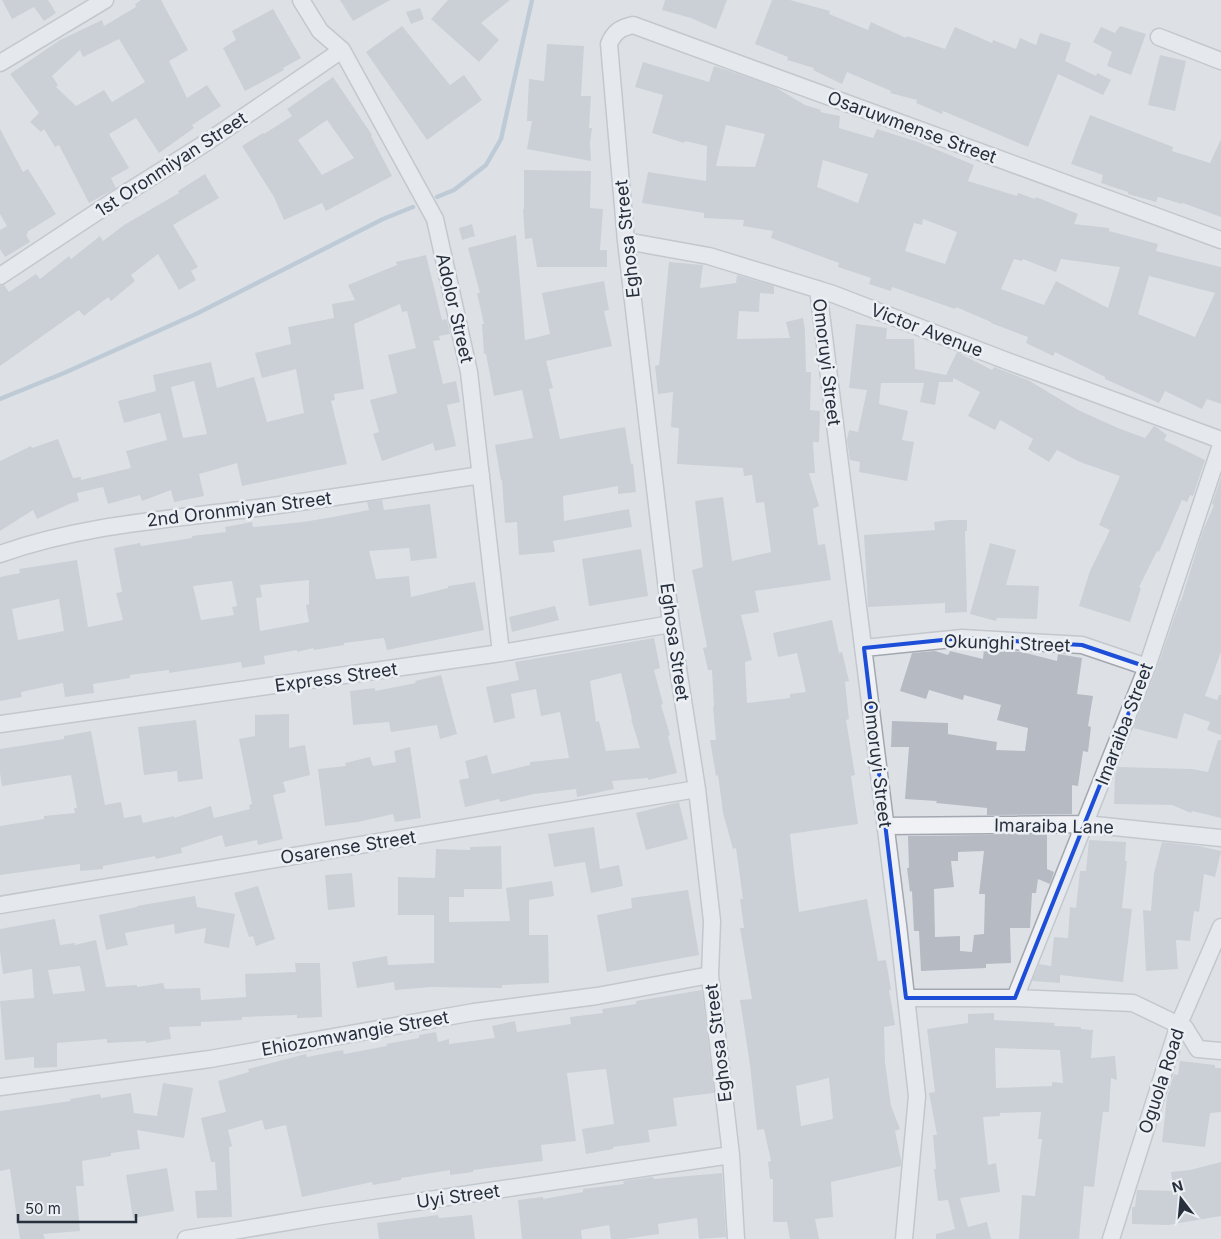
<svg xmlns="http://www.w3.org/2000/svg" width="1221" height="1239" font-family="Inter,sans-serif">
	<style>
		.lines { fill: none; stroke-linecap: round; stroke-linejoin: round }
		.stream { stroke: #9ab0c5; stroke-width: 4.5 }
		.building { fill: #b5bac3; fill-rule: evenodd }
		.street-casing { stroke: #a3a8b0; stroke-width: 19 }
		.street { stroke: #f0f1f5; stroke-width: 16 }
		.marked { fill: none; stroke: #1d4ed8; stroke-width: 4; stroke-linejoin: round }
		.labels { text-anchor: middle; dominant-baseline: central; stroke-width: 5; stroke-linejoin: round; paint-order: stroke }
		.street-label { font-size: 18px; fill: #272f3c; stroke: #ecf0f4 }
	</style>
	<rect width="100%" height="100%" fill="#dde1e6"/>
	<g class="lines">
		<!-- stream -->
		<path class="stream" d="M437,197L454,190L486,165L501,139L532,0
			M0,399L64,373L196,314L383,219L413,207"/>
	</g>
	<!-- building -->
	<path class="building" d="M2,0H48L56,13L44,21L34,7L12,19Z
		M141,0H161L188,50L169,61L187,98L207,85L221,106L192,125L194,128L159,153L136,118L109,134L129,168L111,178L116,188L89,203L59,145L55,147L44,129L41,132L30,122L39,113L10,74L60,40L102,20L104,26L136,7L135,4ZM119,39L145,82L112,102L104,90L76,106L56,87L58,85L52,76L80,50L83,57Z
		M340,0H390L353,21Z
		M448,0H510L481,23L499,40L479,62L431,19Z
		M665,0H727L716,29L691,18L662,10Z
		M772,0H790L830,11L829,14L868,30L871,22L906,38L907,36L945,49L955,27L992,43L993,40L1016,49L1020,38L1036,45L1040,33L1071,43L1065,61L1096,76L1097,73L1111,80L1103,95L1058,74L1028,147L943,111L942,114L916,103L917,100L890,93L891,91L847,72L842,84L813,70L814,68L787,60L788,57L755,44Z
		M420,8L424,19L411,24L406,12Z
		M273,9L301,58L283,68L284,70L245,91L223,48L236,40L232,31Z
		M402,26L450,85L464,75L482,100L427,140L366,52Z
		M1120,26L1146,34L1131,75L1107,66L1112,52L1093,42L1101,27L1115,33Z
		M547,44L584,46L581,96H591L589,128H592L590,143L591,161L527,149L532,121H527L529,79L544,81Z
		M1160,55L1186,61L1175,111L1148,105Z
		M643,62L709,82L714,66L730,71L775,87L805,105L821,110L820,112L840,116L839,128L873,138L877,129L918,142L974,165L968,181L1017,196L1018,193L1035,199L1036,197L1078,214L1074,224L1109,228V231L1158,244L1156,251L1221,267V404L1207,399L1202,409L1165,391L1159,403L1105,379V377L1055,352L1053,356L1026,343L1028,337L991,323V322L956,307L955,309L892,287L891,291L869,284L871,278L838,267L839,263L771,238L773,231L743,226L744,220L704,218V213L642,203L648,172L706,181L707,146L685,141L684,143L652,133L663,95L635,87ZM726,125L765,134L755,167L716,166ZM823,160L868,174L858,203L817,187ZM923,219L957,232L945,264L905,251L914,223L922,225ZM1014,259L1022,261L1023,259L1056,272L1061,259L1120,267L1108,308L1056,281L1044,305L1001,289ZM1149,276L1215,293L1195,337L1138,314Z
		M333,77L372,135L371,136L392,176L326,211L322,203L284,220L274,197L242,146L263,133L264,134L292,116L287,109ZM327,120L354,158L322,175L298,140Z
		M1090,115L1173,147L1172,151L1210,163L1221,139V217L1183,203L1182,204L1158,197L1156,202L1128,194V192L1101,183L1103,175L1071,164Z
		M0,129L23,172L28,169L56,214L27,232L28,233L26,235L30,242L5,257L0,249V230L7,226L0,214Z
		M524,170L591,171L590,208L603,209L600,250H607V267H537L532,238L525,239L523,209H524Z
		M205,174L219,198L173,225L198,267L191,271L196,280L179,290L158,254L131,275L135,281L111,301L108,297L84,316L79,310L0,366V286L4,285L9,292L36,274L40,279L69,256L71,259L100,236L103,241L124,225L179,193L178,191Z
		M472,224L475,236L462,240L459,228Z
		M516,235L525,340L550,334L542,293L604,281L609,310L604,311L612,346L546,361L553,388L549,389L560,439L625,427L631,464H633L636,492L618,494V486L563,496L564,521L629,509L632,527L553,541L555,552L519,555L517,522L505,523L502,480H501L495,445L533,438L522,390L494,396L486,354H484L482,324H484L477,293H480L468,248Z
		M426,255L442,320L447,319L450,334L439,336L440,340L433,341L443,384L456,381L460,402L447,405L456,446L435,451L433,443L382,461L373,434L379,432L370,400L397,393L388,355L416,348L407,311L402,312L400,304L354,324L364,389L334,394L335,400L331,401L347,464L242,486L237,463L199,474L204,496L174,502L171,490L142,501L140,495L108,504L103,487L77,493L79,501L69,504L37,519L33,510L0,531V461L31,446L32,448L58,439L73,478L81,477V480L131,468L126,451L167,440L160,413L124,423L118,401L156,391L153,375L211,362L217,388L254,377L267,422L304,413L296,369L262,378L255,353L291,344L288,327L334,318L332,304L355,300L348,285L397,265L396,262ZM194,381L207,434L183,438L171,387Z
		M669,262L703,265L700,288L736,283L737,275L774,286V294L760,293L759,312L739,311L737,339L790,338L786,322L803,318L805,330L806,372H811L810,410L820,411L819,442H813L815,473H809L819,506L813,509L818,545L825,544L831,580L755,591L759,612L741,615L752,660L745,662L747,703L790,698V694L806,692L797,653L778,657L773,633L832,620L839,653L842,652L849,681L845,682L849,719L846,720L855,775L851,776L858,824L790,834L795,879L799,912L867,899L878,961L886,960L891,990H889L895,1025L884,1027L885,1062L891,1106L900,1129L895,1131L901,1160V1166L831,1182L833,1217L815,1219L819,1239H790L787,1222H773V1179H770L768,1162L771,1161L764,1129L757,1130L750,1065L740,1000L752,999L740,928H744L740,899H743L736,848L733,849L723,813L718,775L716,776L710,740H716L713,707H714L712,670H708L703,648L707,647L692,570L703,567L695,501L723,497L732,561L771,552L764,502L756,503L752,475L744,476L743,468L677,464L679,428L671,427L673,392L658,394L655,366L659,365ZM829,1078L833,1119L801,1126L796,1086Z
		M856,324L887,328L886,339H914L915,369L946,375L957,352L992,370L994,367L1028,380L1078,410L1118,428L1145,438L1154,426L1156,427L1167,435L1164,440L1205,460L1193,496L1190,495L1187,502L1182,500L1159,552L1157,551L1139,587L1141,588L1130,622L1079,606L1090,571L1110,530L1099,525L1120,476L1080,462L1057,450L1049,462L1028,449L1033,439L1000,420L995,430L968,416L980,392L953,378V382H939L935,405L920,402L924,383H881L879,404L908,411L902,440L914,442L907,481L859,472L860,462L850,460L847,440L849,430L858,432L867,390L849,388Z
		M1221,477V652L1205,696L1217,700L1219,695H1221V735L1207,730L1210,722L1184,713L1177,739L1133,728L1156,671L1180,601H1181L1202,533L1214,505L1212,504Z
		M382,500L384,510L430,504L437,558L411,561L409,548L369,551L376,579L409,576L411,597L448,588V586L475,582L484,630L387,650L384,638L344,643V645L314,650L313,648L297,652V650L264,656L265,664L242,668L241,662L169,673V670L130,675V678L93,684L94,693L65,697L63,683L21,692L22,697L0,701V577L20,573L19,569L77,560L88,627L123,620L116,593L122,592L114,548L140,543L141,546L192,538V536L226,532L225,527L252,522L253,527L303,522L333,517L369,510L367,502ZM309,580V604L306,605L309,622L260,631L256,598L262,597L260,585ZM232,581L237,606L232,607L234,615L201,620L193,586ZM59,599L64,631L18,640L12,609Z
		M949,520H967V531H965L967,612L945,613V603L868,607L864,535L935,530L934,522Z
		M990,543L1016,550L1006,585L1039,586L1037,619L997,618L996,621L970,614Z
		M641,549L648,596L589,606L582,559Z
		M555,606L559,620L512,632L509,617Z
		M654,638L660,668L654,670L663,704L661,705L670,735L668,736L677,773L648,780V778L612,781L614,789L577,797L576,789L534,794L500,802L499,799L465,807L459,780L469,778L465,761L487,755L492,774L530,765V762L569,758L560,712L541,716L536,689L511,694L515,718L494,723L486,687L519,680L515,662ZM621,673L632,719H631L640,748L606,751L599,721L596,722L590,681Z
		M984,649L1022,652L1057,661L1058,654L1082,658L1077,694L1093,696L1088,726L1091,727L1088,752L1083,751L1078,786L1072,785V814L987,815V808L936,803L937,801L905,799L909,747H891L892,721L948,723V734L997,742L996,750L1025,751L1028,728L997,720L1001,705L964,695L963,700L929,690L926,699L900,691L912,653L935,651L948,655L950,651L983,659Z
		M441,675L457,734L440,739L437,725L391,732L389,722L353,725L350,691L375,688V691L416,683L415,681Z
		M289,714V748L305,745L310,775L283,782L286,792L273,795L283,839L258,845L257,840L225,847L222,835L181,848L182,853L156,859L155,856L103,866V869L80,871V864L0,875V826L44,819V816L75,813L74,808H77L71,775L2,786L0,773V749L64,739V736L91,731L105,805L121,802L124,818L141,815L143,823L174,816V818L211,806L214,818L250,809L249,805L252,804L239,739L255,736V715Z
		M196,720L203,779L178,782L177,771L144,775L138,727Z
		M1218,740H1221V818L1192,811L1191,813L1172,805L1114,804L1115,775L1118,767L1192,769L1208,772Z
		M410,747L421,818L395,822L393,814L358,822L325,826L318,769L346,766L345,763L370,757L373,766L396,762L394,751Z
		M679,802L688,839L646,850L636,813Z
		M594,827L600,869L619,865L623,886L591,893L585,862L554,867L548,834Z
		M1047,834V869L1054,872L1050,884L1038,879L1036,893H1032L1030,928H1010L1011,963L986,964V968L921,971L919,931H914L912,891L910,892L907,868H909L908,836ZM984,851L979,894H985L984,934L974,935L972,952L960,951V936L935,937L934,889L954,887L951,861H958V852Z
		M1089,840L1126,842L1125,861H1127L1122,908L1132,909L1123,982L1060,975V983L1032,981L1039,964L1051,966L1054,937L1068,938L1070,907L1076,908L1080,871H1086Z
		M1162,842L1199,846L1221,851V852L1215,877L1204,874L1199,912L1194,911L1190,941L1176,940L1178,969L1146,971L1143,910L1151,911L1154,873Z
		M501,846L502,889H464V897H449V922L510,921L506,888L552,881L554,896L529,900V935H548L549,983L502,985V988L431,987L395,990L394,982L357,988L352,962L387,956L388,965L434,963V915H398V877L435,878L436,849L470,850V847Z
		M352,873L355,907L328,910L325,875Z
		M258,886L275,939L256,946L253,936L249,937L234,893Z
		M688,890L699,955L607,972L597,915L632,908L631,898Z
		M195,896L197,907L235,914L229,948L204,943L206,928L175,934L174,924L125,933L128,945L106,950L99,915L137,907V906Z
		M55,919L60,945L75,943V945L96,940L106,987L137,985V987L163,983L165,989L200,988L201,1000L246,997L245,974L296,972L295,963H320L322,1017L297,1018V1015L242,1017V1020L201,1022V1026L169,1027L171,1039L146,1043V1041L107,1043V1039L57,1043V1067L34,1068V1057L5,1060L0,1001L34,998L32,969L3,974L0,951V929ZM80,966L85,991L53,994L48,970Z
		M702,990L714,1093L673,1098L677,1126L648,1130L650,1142L613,1147V1149L586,1154L582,1129L614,1124L606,1069L567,1073L576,1141L541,1145L543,1161L473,1170V1172L450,1175V1170L401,1178V1180L373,1185L372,1182L302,1197L286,1125L265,1130L262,1120L228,1130L232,1146L229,1147L232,1217L197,1218L195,1191L217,1190L215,1162H211L201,1118L226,1112L218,1081L249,1072L248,1069L306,1054L307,1057L343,1050L344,1054L387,1046L386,1044L419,1038V1035L436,1032L438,1042L449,1039V1044L495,1038L492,1026L515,1021L517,1032L571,1024L570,1017L603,1013L602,1009L636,1004V1001Z
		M994,1013V1020L1055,1023L1054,1026L1081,1027V1029L1093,1030L1091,1058L1115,1056L1117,1080L1111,1078L1109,1112H1103L1094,1187L1084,1186L1079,1239H1019L1022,1195L1035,1196L1042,1139H1038L1041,1112L1000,1113V1116L983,1117L988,1165L996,1163L1000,1192L960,1198L968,1227L987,1222L991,1239H936V1234L955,1229L948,1200L938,1201L934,1169H936L933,1135H937L929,1093L935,1092L927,1029L968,1023V1014ZM995,1048L1060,1050L1063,1083L1052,1082V1086L996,1088Z
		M1180,1061L1215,1065V1068H1221V1112L1210,1113L1205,1147L1162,1142L1167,1097L1174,1074L1178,1075Z
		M163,1083L193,1088L184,1138L137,1130L140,1149L111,1153V1156L82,1161L84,1186H76L80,1231L43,1234L45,1239H20L10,1169L0,1171V1111L71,1101L70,1099L100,1094L101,1098L131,1093L134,1113L157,1116Z
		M1221,1162V1216L1168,1225L1132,1224V1207H1135L1137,1190L1174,1191L1171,1172L1190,1170Z
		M167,1168L174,1211L133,1218L126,1175Z
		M722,1173L726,1237L699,1239L697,1218L658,1224L659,1234L625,1239H611L609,1225L581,1230L582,1239H522L518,1200L543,1197V1199L583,1192V1189L624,1184L623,1181L653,1177L654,1179Z
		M438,1215L439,1218L472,1215L475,1239H379L377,1223Z"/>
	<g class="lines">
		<defs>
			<path id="street" d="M301,0L320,31L342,50L435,219L469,372L501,653
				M1159,37L1221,61
				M0,63L105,0
				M626,241L709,256L833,294L1007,361L1221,440
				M0,276L115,200L207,142L342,50
				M818,289L898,925L917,1096L904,1239
				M0,554C78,526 160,520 241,510C321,500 401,487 481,475
				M864,648L962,638L1082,645L1147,667
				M0,724L501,653L671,624
				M886,826L1085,824L1221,838
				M0,905L697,789
				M906,998H1015L1133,1003L1185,1028L1198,1049L1221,1051
				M1015,998L1147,667L1221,445
				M0,1087L210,1059L474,1012L597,996L710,975
				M186,1239L322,1216L731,1155
				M736,1239L731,1155L710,975L712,921L697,789L671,624L626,241L609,44C614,32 620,28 633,25L1221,240
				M1111,1239L1179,1024L1221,927"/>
		</defs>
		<!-- street casing -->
		<use href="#street" class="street-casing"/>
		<!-- street -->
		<use href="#street" class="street"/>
	</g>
	<!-- marked area -->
	<path d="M0 0H1221V1239H0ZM962,638L1082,645L1147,667L1015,998H906L864,648Z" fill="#dde1e6" fill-opacity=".55" fill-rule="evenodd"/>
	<path class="marked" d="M962,638L1082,645L1147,667L1015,998H906L864,648Z"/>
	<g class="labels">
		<!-- street labels -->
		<g class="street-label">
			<text transform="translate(912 127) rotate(20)">Osaruwmense Street</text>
			<text transform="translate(171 164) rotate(-33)">1st Oronmiyan Street</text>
			<text transform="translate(627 239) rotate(-96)">Eghosa Street</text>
			<text transform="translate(455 308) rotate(77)">Adolor Street</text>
			<text transform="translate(927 330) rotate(21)">Victor Avenue</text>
			<text transform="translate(827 362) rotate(83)">Omoruyi Street</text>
			<text transform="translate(239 509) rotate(-7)">2nd Oronmiyan Street</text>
			<text transform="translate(675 642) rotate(82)">Eghosa Street</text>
			<text transform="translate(1007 643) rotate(2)">Okunghi Street</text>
			<text transform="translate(336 677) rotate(-8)">Express Street</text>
			<text transform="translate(1124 724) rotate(-69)">Imaraiba Street</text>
			<text transform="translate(878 764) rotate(83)">Omoruyi Street</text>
			<text transform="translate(1054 826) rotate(1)">Imaraiba Lane</text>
			<text transform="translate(348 847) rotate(-9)">Osarense Street</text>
			<text transform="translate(355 1033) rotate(-10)">Ehiozomwangie Street</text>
			<text transform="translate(718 1043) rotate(-97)">Eghosa Street</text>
			<text transform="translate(1161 1081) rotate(-72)">Oguola Road</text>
			<text transform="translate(458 1196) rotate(-8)">Uyi Street</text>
		</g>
	</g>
	<!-- north arrow -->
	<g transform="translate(1181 1199) rotate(344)" stroke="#ecf0f4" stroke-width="4" paint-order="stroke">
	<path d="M0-4L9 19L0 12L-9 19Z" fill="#272f3c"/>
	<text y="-8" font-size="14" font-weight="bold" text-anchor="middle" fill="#272f3c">N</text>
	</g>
	<!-- scale -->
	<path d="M18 1214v8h118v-8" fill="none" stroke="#272f3c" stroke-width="2.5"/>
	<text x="25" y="1214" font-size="15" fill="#272f3c" stroke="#ecf0f4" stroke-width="4" paint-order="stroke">50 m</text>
</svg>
